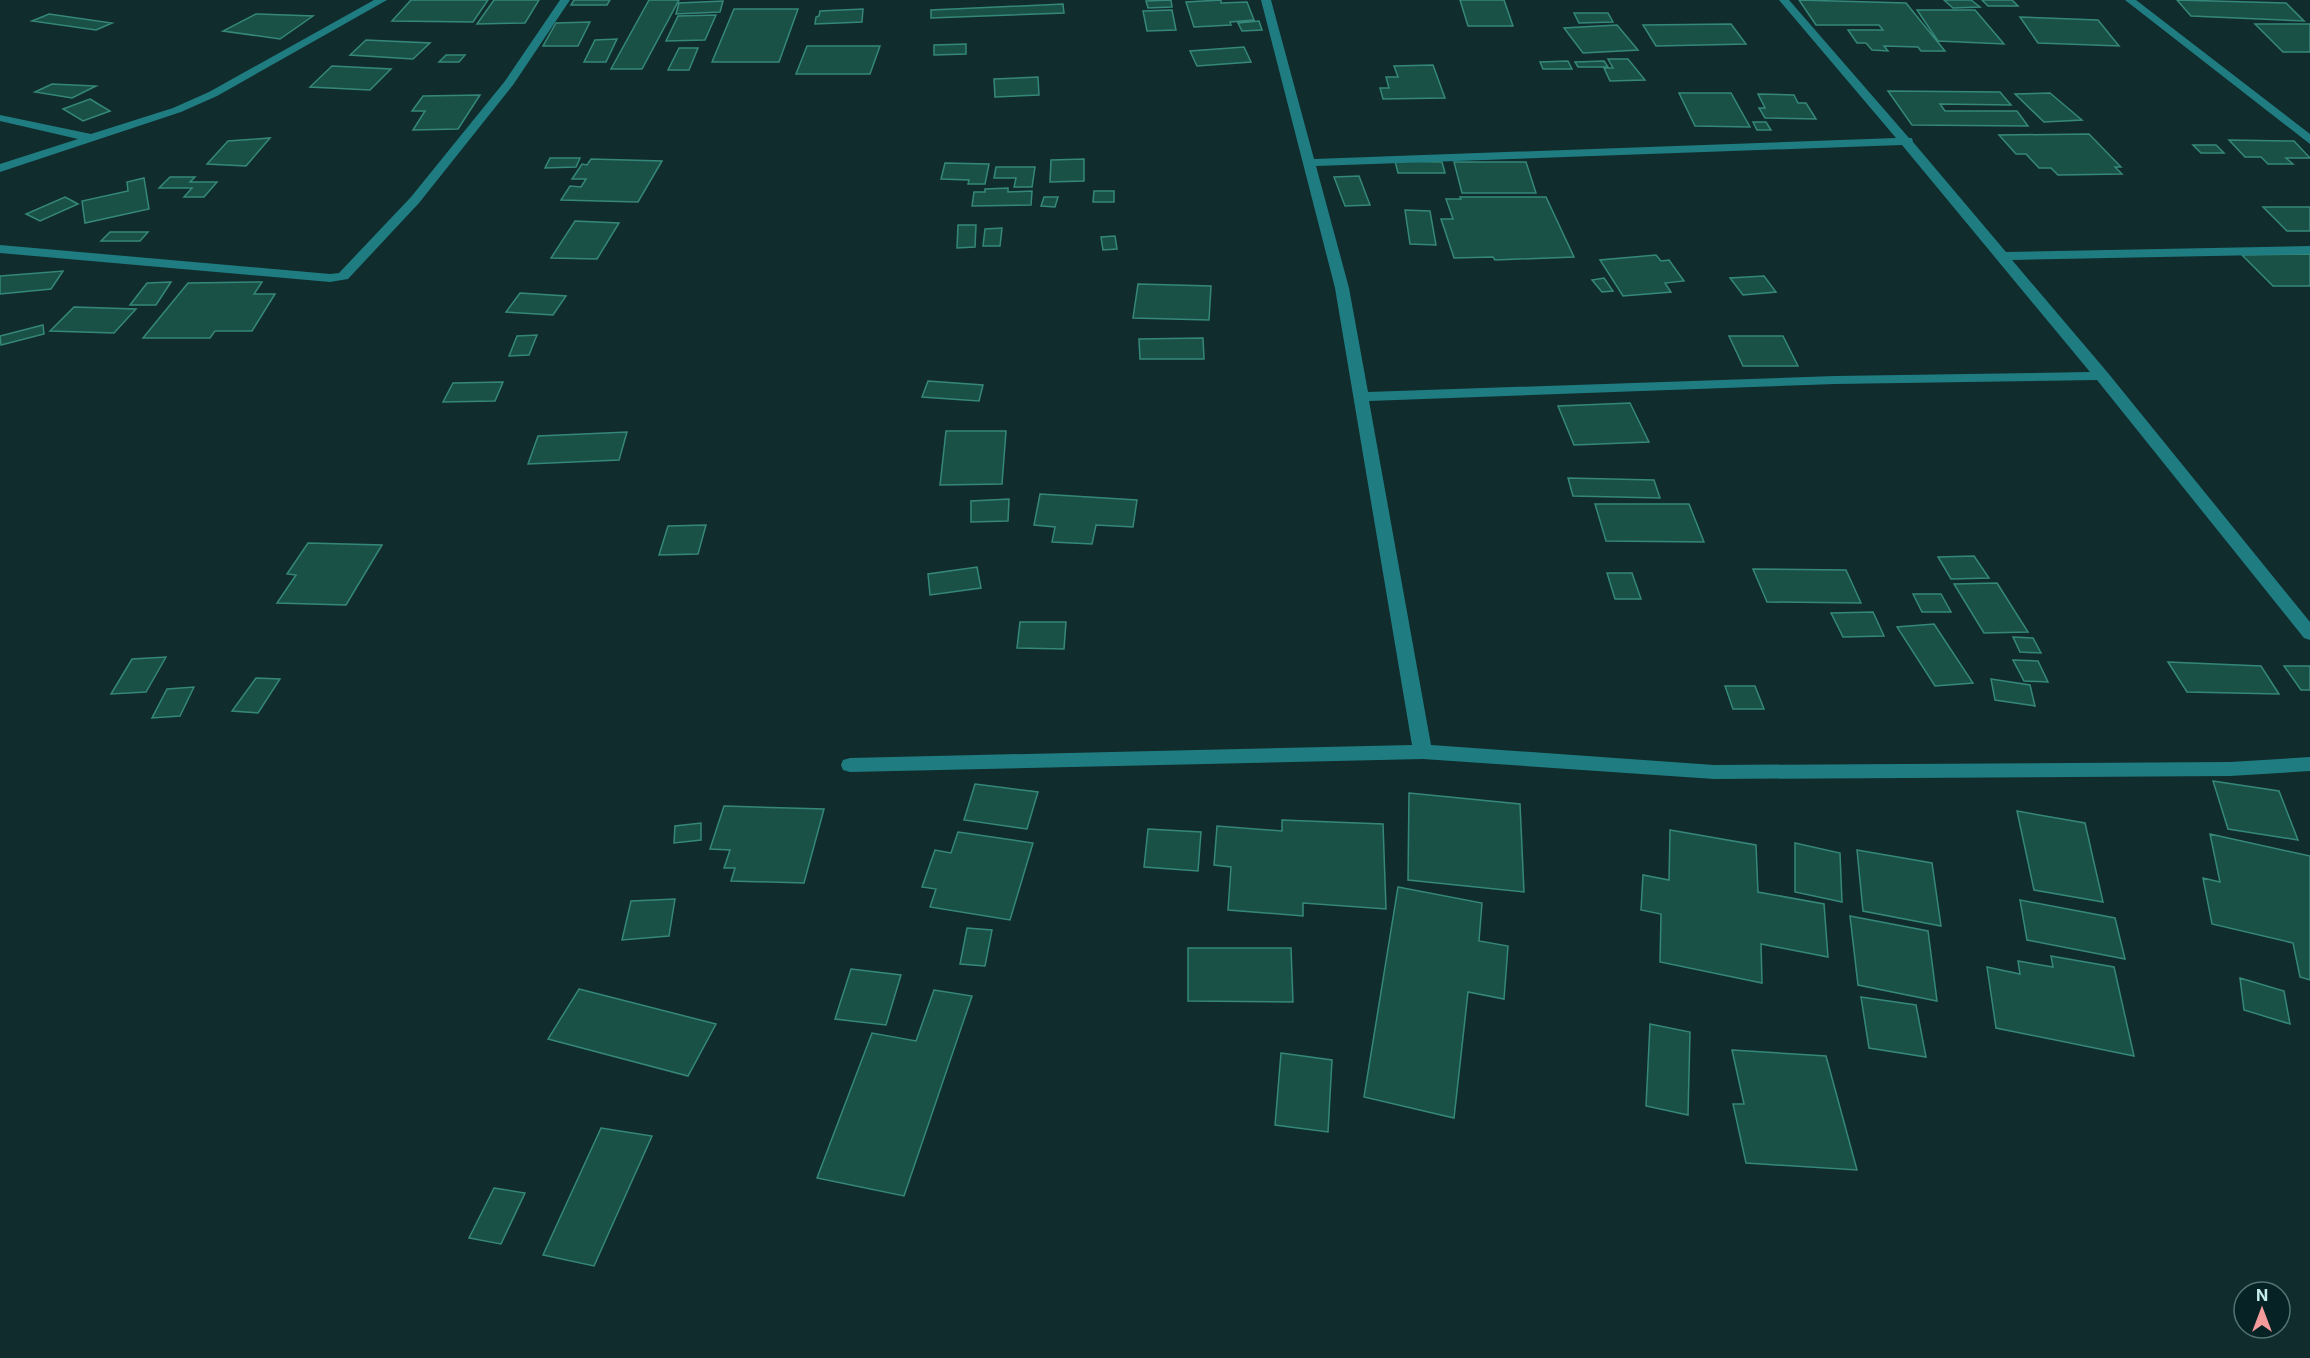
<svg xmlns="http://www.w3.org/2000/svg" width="2310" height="1358" font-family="Inter,sans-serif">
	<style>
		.building { fill: #1a5147; stroke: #358879; stroke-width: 1.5 }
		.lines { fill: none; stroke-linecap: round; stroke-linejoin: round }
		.minor { fill: #1f7d81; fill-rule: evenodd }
	</style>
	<rect width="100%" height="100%" fill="#112c2d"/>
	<!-- building -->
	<path class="building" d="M411,0H488L473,22L392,21Z
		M494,0H539L525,23L477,24Z
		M574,0H610L607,5H571Z
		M649,0H679L642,69H611Z
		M1171,0L1172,7L1148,8L1146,1Z
		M1221,0V3L1247,2L1254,20L1230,22L1231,25L1194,27L1186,2Z
		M1460,0H1504L1513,26H1468Z
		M1799,0L1906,3L1945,51H1921L1918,47L1884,46L1888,51L1872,50L1866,43H1857L1848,30H1883L1879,25H1816Z
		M1944,0H1971L1980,7L1953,8Z
		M1982,0H2012L2018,6H1988Z
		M2177,0L2286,3L2304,21L2191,16Z
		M723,1L720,12L676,14L679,3Z
		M1063,4L1064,13L931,18V10Z
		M734,9H798L779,62H712Z
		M863,9L862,22L815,24L816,17L819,16L820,11Z
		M1172,10L1176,30L1147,31L1143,11Z
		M1917,10H1975L2004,44L1938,41Z
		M1574,13H1608L1613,22L1579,23Z
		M49,14L112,23L96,30L32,21Z
		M256,14H258L313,16L280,39L223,31Z
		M716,15L705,40L666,41L678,16Z
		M2020,17L2098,20L2119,46L2038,43Z
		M1259,21L1262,30L1242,31L1238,23Z
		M590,22L578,46H543L556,23Z
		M1731,24L1746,44L1656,46L1643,25Z
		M2255,24H2310V52H2283Z
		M1617,25L1638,50L1583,53L1564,28Z
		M617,39L606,62H584L595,40Z
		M366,40L430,43L413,59L350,55Z
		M966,44V54L934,55V45Z
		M807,46H880L870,74H796Z
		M1244,47L1251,62L1197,66L1190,51Z
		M679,48H698L689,70H668Z
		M446,55H465L459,62H439Z
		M1608,59H1628L1645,80L1610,81L1604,68H1613Z
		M1568,61L1572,69H1543L1540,62Z
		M1604,61L1608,67H1578L1575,62Z
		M1433,65L1445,98L1383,99L1380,88H1389L1386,77H1398L1394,66Z
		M332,66L391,69L370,90L310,87Z
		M1038,77L1039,95L995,97L994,79Z
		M52,84L96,86L72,98L35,92Z
		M1888,91L2000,92L2011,105L1940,104L1945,111H2017L2028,126L1912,125Z
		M1679,93H1731L1750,127L1695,126Z
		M2050,93L2082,120L2044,122L2015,94Z
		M1758,94L1794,95L1798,103H1806L1816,119L1765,118L1759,108H1765Z
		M480,95L458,129L413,130L425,111H412L423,96Z
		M90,99L110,111L83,121L63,109Z
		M1753,122H1766L1771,130H1757Z
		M2089,134L2121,167H2115L2122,174L2058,175L2051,168H2039L2026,154H2016L1999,135Z
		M270,138L246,166L207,164L228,141Z
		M2229,140L2294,141L2310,158H2286L2293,164H2268L2261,157H2245Z
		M2193,145H2216L2224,153H2201Z
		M550,158H580L576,167L545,168Z
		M591,159L662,161L638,202L561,200L570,186L581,187L586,179H572L582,164L587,165Z
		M1084,159V181L1050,182L1051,160Z
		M1395,161L1442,162L1445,173H1398Z
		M1454,162H1526L1536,193H1462Z
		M945,163L989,164L985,184H968L969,180L941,179Z
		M996,167H1035L1032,187H1014L1016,178H994Z
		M1359,176L1370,205L1345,206L1334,177Z
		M170,177H195L190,182H217L204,197H184L192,188H159Z
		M144,178L149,209L85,223L82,201L128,191L127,182Z
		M1008,188V192L1032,191L1031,205L972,206L974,192H985V189Z
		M1094,191H1114V202H1093Z
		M65,197L78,204L40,221L26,214Z
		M1044,197H1058L1055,207L1041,206Z
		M1460,197H1546L1574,257L1495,260L1493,257L1454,258L1441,219H1453L1446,199H1461Z
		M2263,207H2310V231H2287Z
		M1405,210L1430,211L1436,245L1410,244Z
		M575,221L619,223L597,259L551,258Z
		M958,225H976L975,247L957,248Z
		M1002,228L1000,246H983L985,229Z
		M110,232H148L140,241H101Z
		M1115,236L1117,249L1103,250L1101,237Z
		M2310,254V286H2273L2242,255Z
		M1656,255L1661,261L1669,260L1684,281L1665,283L1671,292L1623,296L1600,260Z
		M63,271L51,289L0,294V276Z
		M1764,276L1776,292L1743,295L1730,278Z
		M1604,278L1613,291L1602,292L1592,280Z
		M171,282L156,305H130L147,283Z
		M262,282L254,294H275L252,331H215L210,338H143L188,283Z
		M1138,284L1211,286L1209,320L1133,318Z
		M520,293L566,296L553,315L506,312Z
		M74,307L136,309L114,333L50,331Z
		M43,325L44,334L1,345L0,336Z
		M537,335L529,355L509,356L517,336Z
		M1729,336H1783L1798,366H1743Z
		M1203,338L1204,359H1140L1139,339Z
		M928,381L983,385L979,401L922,397Z
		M503,382L495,401L443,402L453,383Z
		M1630,403L1649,442L1574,445L1558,406Z
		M946,431H1006L1002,484L940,485Z
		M627,432L619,460L528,464L538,436Z
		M1568,478L1654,480L1660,498L1573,496Z
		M1040,494L1137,500L1133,527L1096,525L1092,544L1052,542L1055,527L1034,525Z
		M1009,499L1008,521L971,522V501Z
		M1595,504H1689L1704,542L1606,541Z
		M706,525L698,554L659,555L668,526Z
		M308,543L382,545L346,605L277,603L296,575L287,574Z
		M1974,556L1989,578L1951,579L1938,557Z
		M977,567L981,588L930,595L928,574Z
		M1753,569L1846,570L1861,603L1767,602Z
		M1607,573H1632L1641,599H1615Z
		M1997,583L2028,632L1984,633L1954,584Z
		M1913,594H1941L1951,612H1922Z
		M1873,612L1884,636L1843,637L1831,613Z
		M1020,622H1066L1064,649L1017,648Z
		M1934,624L1973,683L1935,686L1897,627Z
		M2013,637L2033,638L2041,653L2020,652Z
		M166,657L146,692L111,694L132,659Z
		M2013,660L2038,661L2048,682L2024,681Z
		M2168,662L2261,666L2279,694L2187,692Z
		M2284,666H2310V690H2301Z
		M256,678L280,679L258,713L232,711Z
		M1991,679L2030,685L2035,706L1995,700Z
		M1725,686H1755L1764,709H1733Z
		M194,687L180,716L152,718L167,689Z
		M2213,781L2279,791L2298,840L2228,829Z
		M975,784L1038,792L1027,829L964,820Z
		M1409,793L1520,804L1524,892L1408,880Z
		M724,806L824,809L804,883L731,881L735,868H724L730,850L710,849Z
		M2017,811L2085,823L2103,902L2034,890Z
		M1282,820L1383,824L1386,909L1303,903V916L1228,910L1231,867L1214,865L1217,826L1282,831Z
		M701,823V840L674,843L675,826Z
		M1148,829L1201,832L1198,871L1144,867Z
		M1670,830L1756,845L1758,892L1824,904L1828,957L1761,944L1762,983L1660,962L1661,914L1641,910L1643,875L1669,880Z
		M958,832L1033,843L1010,920L930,907L936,889L922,887L935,850L951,853Z
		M2210,834L2310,856V980L2300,977L2293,943L2212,924L2203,878L2220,882Z
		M1795,843L1840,853L1842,902L1795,892Z
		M1857,850L1932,863L1941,926L1863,911Z
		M1398,887L1482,903L1479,941L1508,946L1504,999L1468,992L1454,1118L1364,1097Z
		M675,899L669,936L622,940L631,901Z
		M2020,900L2115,918L2125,959L2027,940Z
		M1850,916L1928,931L1937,1001L1858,985Z
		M967,928L992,930L985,966L960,964Z
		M1188,948H1291L1293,1002L1188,1001Z
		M2051,956L2114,967L2134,1056L1996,1028L1987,967L2020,974L2018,961L2053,967Z
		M851,969L901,975L886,1025L835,1019Z
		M2240,978L2284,991L2290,1024L2244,1010Z
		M579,989L716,1024L688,1076L548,1039Z
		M934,990L972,996L904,1196L817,1178L872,1033L916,1041Z
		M1861,997L1916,1005L1926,1057L1869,1048Z
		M1650,1024L1690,1032L1688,1115L1646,1106Z
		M1732,1050L1826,1056L1857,1170L1746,1163L1733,1104H1744Z
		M1281,1053L1332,1060L1328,1132L1275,1125Z
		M601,1128L652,1136L594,1266L543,1255Z
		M494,1188L525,1193L501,1244L469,1238Z"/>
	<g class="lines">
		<!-- minor -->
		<path class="minor" d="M374,0H387L217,96L181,112L0,172V164L78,139L0,121V115L91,134L173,108L209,92Z
			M560,0H570L513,85L419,203L348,279L330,282L0,253V245L330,274L339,273L411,197L505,81Z
			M1261,0H1271L1314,159L1896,138L1779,0H1789L1909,138H1912L1913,142L2006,252L2310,246V254L2012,260L2108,373L2310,622V640L2304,638L2097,380L1835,384L1369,401L1431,745L1714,765L2230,762L2310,757V771L2230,776L1714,779L1423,759L850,772L843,770L841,765L843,760L850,758L1412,745L1335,288ZM1902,145L2090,372L1835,376L1368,392L1349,288L1316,166Z
			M2125,0H2136L2310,134V144Z"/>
	</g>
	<!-- north arrow -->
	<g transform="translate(2262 1310)"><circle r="28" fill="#062224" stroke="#527374" stroke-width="1.5"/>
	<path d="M0-4.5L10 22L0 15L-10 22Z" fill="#f59b9c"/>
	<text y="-9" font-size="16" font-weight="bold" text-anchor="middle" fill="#c4eced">N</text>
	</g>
</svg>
